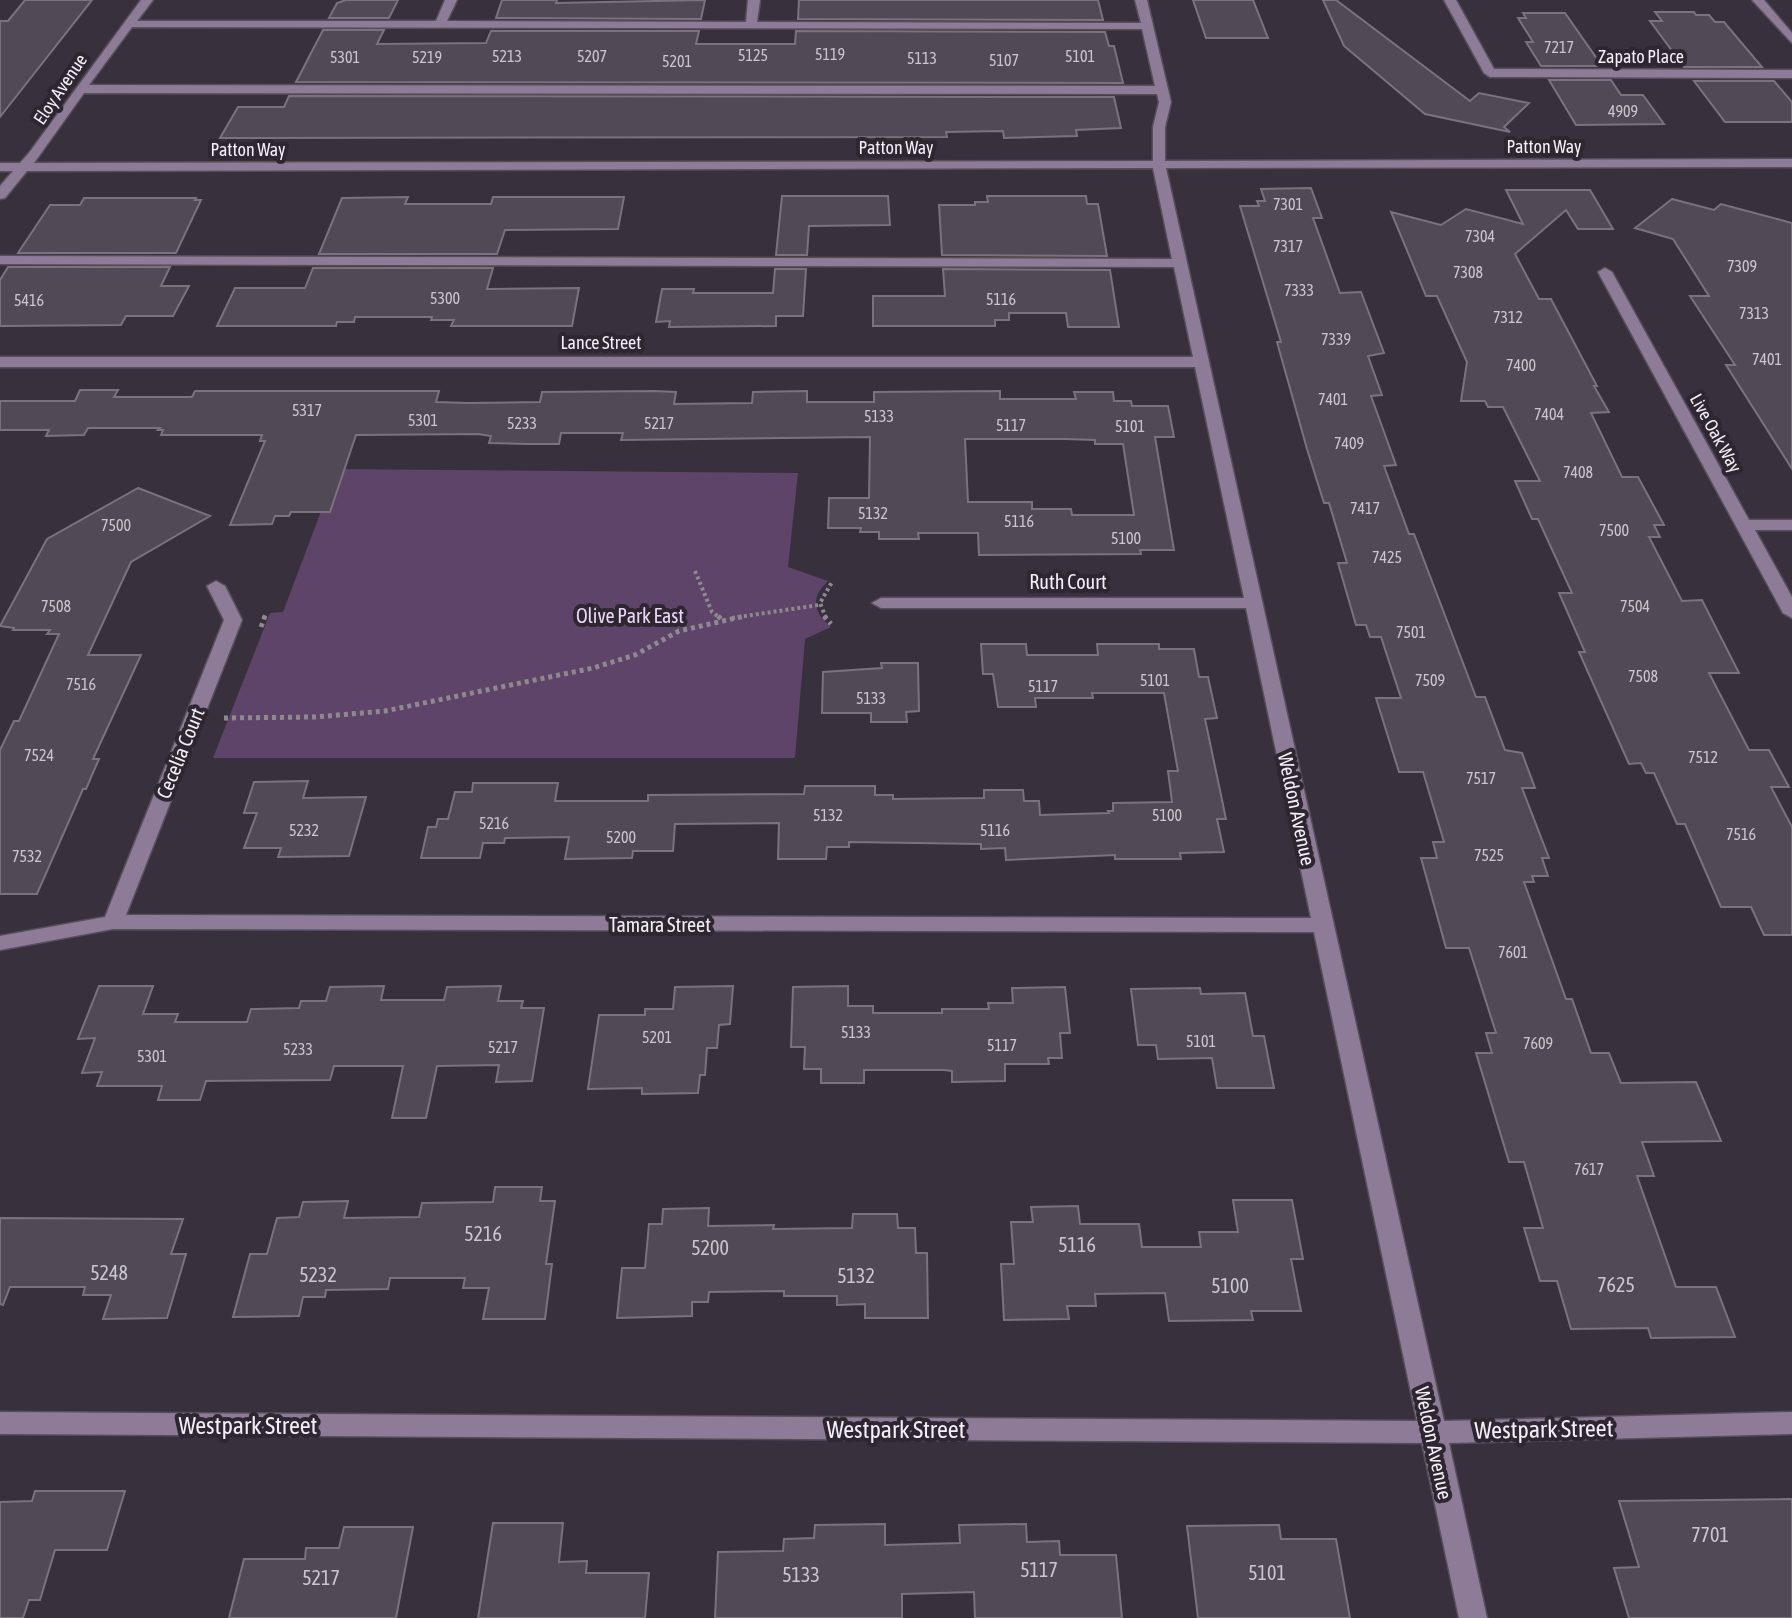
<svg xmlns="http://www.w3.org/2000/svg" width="1792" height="1618" font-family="'Asap Condensed',sans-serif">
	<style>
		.green { fill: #5d4468 }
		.building { fill: #514955; stroke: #7b727f; stroke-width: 2; fill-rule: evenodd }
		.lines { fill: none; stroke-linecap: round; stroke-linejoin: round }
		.minor-casing { stroke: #564f5a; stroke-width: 3 }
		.path-far1 { stroke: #8e8891; stroke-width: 4; stroke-dasharray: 3 3; stroke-linecap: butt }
		.path { stroke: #8e8891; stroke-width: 5; stroke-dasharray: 4 4; stroke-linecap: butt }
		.minor { fill: #8e7b97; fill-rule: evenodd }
		.labels { text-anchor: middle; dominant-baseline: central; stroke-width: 8; stroke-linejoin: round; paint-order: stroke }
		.number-label { font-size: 16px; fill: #cbc6ce }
		.far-street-label { font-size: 18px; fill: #f4eff6; stroke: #2e2631 }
		.street-label { font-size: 20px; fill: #f4eff6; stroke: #2e2631 }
		.park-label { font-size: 20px; fill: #edd6f8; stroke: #2e2631 }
		.near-number-label { font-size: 20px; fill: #cbc6ce }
		.near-street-label { font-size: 24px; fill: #f4eff6; stroke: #2e2631 }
	</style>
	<rect width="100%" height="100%" fill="#38303c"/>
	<!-- green -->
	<path class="green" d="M337,469L798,473L788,567L828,581C810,598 813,612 831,627L805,639L795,758H213L270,613L283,612Z"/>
	<!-- building -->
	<path class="building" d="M25,0H92L0,117V21H8Z
		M346,0H398L389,18H329L337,3Z
		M502,0H557L556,3L705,0L701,19L496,18Z
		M799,0H1098L1103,20L798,19Z
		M1193,0H1253L1268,38H1206Z
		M1323,0H1336L1470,101L1479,93L1529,103L1504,127L1510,132L1425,114L1344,46Z
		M1655,12H1694L1696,15H1709L1715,22H1724L1762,67H1684L1650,21H1662Z
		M1523,13H1565L1602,66H1541L1526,42H1533L1518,18H1526Z
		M323,30H384L377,44L486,43L491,31H699L696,44H795L796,31L1105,32L1109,46H1114L1123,83L296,82Z
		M1549,80H1611L1621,95H1643L1664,124L1576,125Z
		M1694,81H1774L1792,102V122H1725Z
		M289,96L1114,97L1121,128L1076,130L1077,136L1037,137L1004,138L1003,131L946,132L947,137L220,138L238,107H284Z
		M1311,188L1322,218H1313L1340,293L1361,292L1384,353L1368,356L1382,395L1371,396L1396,465L1384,466L1409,534H1414L1476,697H1485L1505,750L1522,753L1535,788H1522L1549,858H1542L1548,876H1532L1534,882H1524L1566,999H1572L1591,1053H1609L1621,1083L1696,1082L1721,1141L1642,1142L1654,1176H1637L1676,1287H1716L1735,1337L1651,1338L1648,1328L1571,1329L1557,1281H1540L1524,1228H1543L1524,1162H1509L1476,1053H1492L1486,1033H1496L1469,948H1446L1421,858H1437L1433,842H1444L1423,772H1399L1376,698H1401L1381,637H1370L1366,625H1356L1338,563H1347L1329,503H1324L1307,449L1277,342H1281L1240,206H1259L1257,201H1265L1261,189Z
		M1506,190H1590L1613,229H1578L1566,210L1515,254L1539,299H1551L1597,386H1594L1609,412L1591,413L1622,477H1638L1664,525H1654L1660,537H1649L1682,601L1702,600L1739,673H1709L1749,750H1769L1789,787H1771L1792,827V935H1764L1751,907H1721L1685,824H1677L1654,773H1646L1641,763L1629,764L1579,652H1585L1559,593H1572L1538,519H1532L1515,481H1540L1503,407H1488L1485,401H1461L1467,362L1437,296H1426L1391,212L1441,225L1466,209L1523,224Z
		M782,196H888L890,225L809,226L807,255H776Z
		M987,196H1086L1087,204H1098L1107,256L942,255L939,205H975V202H988Z
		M408,197L405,204H491L493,197H624L618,229L505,230L497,254H319L342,198Z
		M84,198H196L195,200H201L176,253H18L50,205H80Z
		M1672,199L1714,210L1721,204L1792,223V469L1726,365H1735L1690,296H1709L1673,239L1635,228Z
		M8,267H170L161,286H189L173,316H126L121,325L0,326V280Z
		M313,268H493L487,289L579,288L572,326H451L454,320H431L432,317H355L354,322H337L336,326H217L235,288H305Z
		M775,269H806L803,316H776V326L669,327L670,321L656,322L662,289H694L693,293H773Z
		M943,269L1110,270L1119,327H1068L1066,313H1009V320H995V326H873V296H945Z
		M80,390H118L114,397H192L195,391H439L436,402L468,403L540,402L542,392L655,391L676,392L674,404L752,403L753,392L807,391V402H874V392L1000,391V399H1076L1074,392H1113L1114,401H1131L1132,406H1168L1174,437H1155L1174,550H1140L1141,554L979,555L978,533H918L919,539H879V532H860L861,528H828L829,498H869L870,437L621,440L623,433H561L559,444H527L489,443L491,436L478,434L356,435L330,512H291L289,516H275L272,524L230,525L265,441H260L262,435H161L163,430H158L160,428H88L84,435L46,436L49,430H0V401H75ZM965,439H1065L1095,440V444H1123L1134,515H1072L1071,509H1032V502H968Z
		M138,488L210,516L131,562L88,655H141L93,759H99L86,789H83L37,894H0V750L14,721H19L59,634H47L50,630H13L14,628L0,626L47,539Z
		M981,644H1026L1027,655H1098L1097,644H1159V649H1194L1199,677H1208L1217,718L1205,719L1226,819H1217L1224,852L1180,853L1181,859H1115V855L1006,860L1005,848L981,849V844L849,842V847H827L826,859H778L779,823L675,824L673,851H633L632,858L565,859L569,837L505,838L504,843H483L480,858H421L428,827H436L438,819H448L455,792H472L473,783H558L555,801H648V795L804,794L805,786H875V795H893V799L984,798V790H1023L1024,801H1039L1040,815L1109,813L1108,811H1113V803L1172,802L1168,771H1178L1164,693H1092L1093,698H1035L1036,707H998L993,674H983Z
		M881,663H918L919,711L906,712L907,722H871V713H822L823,672L882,668Z
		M308,781L303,798L366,797L349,856L278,857L281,848H244L257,813H244L254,782Z
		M99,986H153L143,1014H178L175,1022H247L251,1009L299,1008L301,1001H326L330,987L384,986L381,1000H444L447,987L501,986L498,1001H523L521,1008H544L532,1081L496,1082L499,1065L437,1066L426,1118H392L403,1066H334L330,1080L206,1081L200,1100H158L162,1086H97L102,1072L82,1073L95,1038L78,1039Z
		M733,986L730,1024L719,1025L717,1048H707L705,1075H700L698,1093L642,1094V1088L588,1089L599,1015H645V1009H673L675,987Z
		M848,986V1006H873V1013H942V1009H989L988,1003H1013L1012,988L1065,987L1070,1033H1060L1062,1058H1048L1049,1064H1005V1081L952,1082V1071L944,1070H864V1083H821V1069H804L805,1047H791L793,987Z
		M1200,988L1201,994L1245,993L1253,1036H1264L1274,1088H1217L1212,1058L1158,1059L1156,1045H1138L1131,989Z
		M495,1187H542L540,1201H555L546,1264H552L545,1319H483L489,1288H463L465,1278H390L388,1289L326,1290L325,1297H303L299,1316L233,1317L250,1254H267L277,1218L299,1217L303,1202L348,1201L344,1218L419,1217L422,1203L493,1202Z
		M1233,1200H1292L1303,1259H1291L1301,1311H1251L1253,1320L1169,1321L1165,1293L1095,1294L1096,1306H1067L1069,1319L1004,1320L1001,1264H1014L1011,1222H1033L1031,1207L1078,1206L1080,1224H1139L1142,1247H1201L1199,1232H1238Z
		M709,1208L708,1226L774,1225L773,1229L852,1228L853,1214H897L898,1228H915L916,1253H927L928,1318H865V1304L837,1305V1296H784V1291L709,1292L708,1302H692V1316L617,1318L622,1268H645L649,1224H662L663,1209Z
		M0,1218L183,1219L171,1254H186L167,1318L103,1319L111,1295H83L85,1287H10L3,1305L0,1304Z
		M35,1491H125L107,1550H55L40,1600H29L23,1618H0V1502L32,1501Z
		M1792,1499V1618H1629L1614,1568L1639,1567L1619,1501Z
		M493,1523H563L559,1562L587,1561L586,1573H649L645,1618H478Z
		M885,1524V1545L960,1543L959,1525L1026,1524L1027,1542L1059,1541L1060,1555H1116L1122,1618H975L974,1592L902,1594V1618H715L718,1552L783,1551L784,1539L814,1538L815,1525Z
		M1279,1525L1281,1539H1336L1350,1618H1198L1187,1526Z
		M344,1527H413L396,1618H229L244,1559H305L306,1548H339Z"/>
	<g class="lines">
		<defs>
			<path id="minor" d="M141,0H153L137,21H436L445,0H457L447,21L746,22L748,0H760L757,22L1141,23L1135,0H1147L1171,102L1165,127V161L1792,159V167L1166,168L1444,1421L1792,1412V1434L1449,1443L1487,1618H1459L1422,1443L0,1434V1412L1417,1421L1314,932L113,929L0,950V936L105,917L224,620L207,586L216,581L225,586L242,620L126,915L1311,918L1246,608H881L872,603L881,598H1244L1195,367H0V357H1193L1174,267L0,264V256L1172,259L1153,168L27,171L5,198L0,199V186L13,171H0V163H20L29,153ZM132,27L1142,29L1155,86L89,85ZM84,93L1157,94L1159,102L1153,127V161L34,163Z
				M1444,0H1456L1494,69L1792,70V78L1490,77L1484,73Z
				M1752,0H1764L1792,33V43Z
				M1605,268L1612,272L1749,520H1792V530H1755L1792,597V618L1783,613L1598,272Z"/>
		</defs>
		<!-- minor casing -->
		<use href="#minor" class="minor-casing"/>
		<!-- path-far1 -->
		<path class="path-far1" d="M695,571L712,612L720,618
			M264,618L266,613
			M732,618L819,605
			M826,618L820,603L832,582"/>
		<!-- path -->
		<path class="path" d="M718,616L722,620
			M824,616L831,624
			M261,627L265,616
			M224,718L315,717L385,711L593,668L635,655L679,631L745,616"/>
		<!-- minor -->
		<use href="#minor" class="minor"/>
	</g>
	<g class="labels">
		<!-- number labels -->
		<g class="number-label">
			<text x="1559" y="47">7217</text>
			<text x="830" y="54">5119</text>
			<text x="753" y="55">5125</text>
			<text x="507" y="56">5213</text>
			<text x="592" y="56">5207</text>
			<text x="1080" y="56">5101</text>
			<text x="345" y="57">5301</text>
			<text x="427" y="57">5219</text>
			<text x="922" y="58">5113</text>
			<text x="1004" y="60">5107</text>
			<text x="677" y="61">5201</text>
			<text x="1623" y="111">4909</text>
			<text x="1288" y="204">7301</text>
			<text x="1480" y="236">7304</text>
			<text x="1288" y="246">7317</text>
			<text x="1742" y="266">7309</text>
			<text x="1468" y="272">7308</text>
			<text x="1299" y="290">7333</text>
			<text x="445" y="298">5300</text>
			<text x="1001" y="299">5116</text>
			<text x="29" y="300">5416</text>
			<text x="1754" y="313">7313</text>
			<text x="1508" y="317">7312</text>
			<text x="1336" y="339">7339</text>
			<text x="1767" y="359">7401</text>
			<text x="1521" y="365">7400</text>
			<text x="1333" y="399">7401</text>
			<text x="307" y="410">5317</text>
			<text x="1549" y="414">7404</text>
			<text x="879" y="416">5133</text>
			<text x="423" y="420">5301</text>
			<text x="522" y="423">5233</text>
			<text x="659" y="423">5217</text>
			<text x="1011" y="425">5117</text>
			<text x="1130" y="426">5101</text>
			<text x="1349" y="443">7409</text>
			<text x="1578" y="472">7408</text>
			<text x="1365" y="508">7417</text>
			<text x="873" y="513">5132</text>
			<text x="1019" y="521">5116</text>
			<text x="116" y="525">7500</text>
			<text x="1614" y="530">7500</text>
			<text x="1126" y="538">5100</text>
			<text x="1387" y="557">7425</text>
			<text x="56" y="606">7508</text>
			<text x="1635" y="606">7504</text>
			<text x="1411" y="632">7501</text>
			<text x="1643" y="676">7508</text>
			<text x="1155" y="680">5101</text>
			<text x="1430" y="680">7509</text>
			<text x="81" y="684">7516</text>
			<text x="1043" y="686">5117</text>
			<text x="871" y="698">5133</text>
			<text x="39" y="755">7524</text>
			<text x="1703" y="757">7512</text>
			<text x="1481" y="778">7517</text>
			<text x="828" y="815">5132</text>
			<text x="1167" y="815">5100</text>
			<text x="494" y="823">5216</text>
			<text x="304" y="830">5232</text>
			<text x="995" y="830">5116</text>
			<text x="1741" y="834">7516</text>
			<text x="621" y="837">5200</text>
			<text x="1489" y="855">7525</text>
			<text x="27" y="856">7532</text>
			<text x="1513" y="952">7601</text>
			<text x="856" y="1032">5133</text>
			<text x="657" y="1037">5201</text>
			<text x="1201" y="1041">5101</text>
			<text x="1538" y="1043">7609</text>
			<text x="1002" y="1045">5117</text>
			<text x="503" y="1047">5217</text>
			<text x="298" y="1049">5233</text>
			<text x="152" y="1056">5301</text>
			<text x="1589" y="1169">7617</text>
		</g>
		<!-- far-street labels -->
		<g class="far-street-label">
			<text x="1641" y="56">Zapato Place</text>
			<text transform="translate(60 89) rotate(-56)">Eloy Avenue</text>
			<text x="1544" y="146">Patton Way</text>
			<text x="896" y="147">Patton Way</text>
			<text x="248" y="149">Patton Way</text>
			<text x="601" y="342">Lance Street</text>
			<text transform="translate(1716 433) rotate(61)">Live Oak Way</text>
		</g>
		<!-- street labels -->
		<g class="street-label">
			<text x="1068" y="581">Ruth Court</text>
			<text transform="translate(180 753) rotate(-68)">Cecelia Court</text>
			<text transform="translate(1297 809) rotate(78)">Weldon Avenue</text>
			<text x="660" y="924">Tamara Street</text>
			<text transform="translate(1434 1443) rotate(78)">Weldon Avenue</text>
		</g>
		<!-- park labels -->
		<g class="park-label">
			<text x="630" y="615">Olive Park East</text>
		</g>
		<!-- near-number labels -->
		<g class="near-number-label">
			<text x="483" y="1233">5216</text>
			<text x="1077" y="1244">5116</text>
			<text x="710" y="1247">5200</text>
			<text x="109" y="1272">5248</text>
			<text x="318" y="1274">5232</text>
			<text x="856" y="1275">5132</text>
			<text x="1616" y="1284">7625</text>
			<text x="1230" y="1285">5100</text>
			<text x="1710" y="1534">7701</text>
			<text x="1039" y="1569">5117</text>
			<text x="1267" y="1572">5101</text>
			<text x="801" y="1574">5133</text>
			<text x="321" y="1577">5217</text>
		</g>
		<!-- near-street labels -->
		<g class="near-street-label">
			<text x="248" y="1425">Westpark Street</text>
			<text x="896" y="1429">Westpark Street</text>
			<text transform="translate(1544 1429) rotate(-1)">Westpark Street</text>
		</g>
	</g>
</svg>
